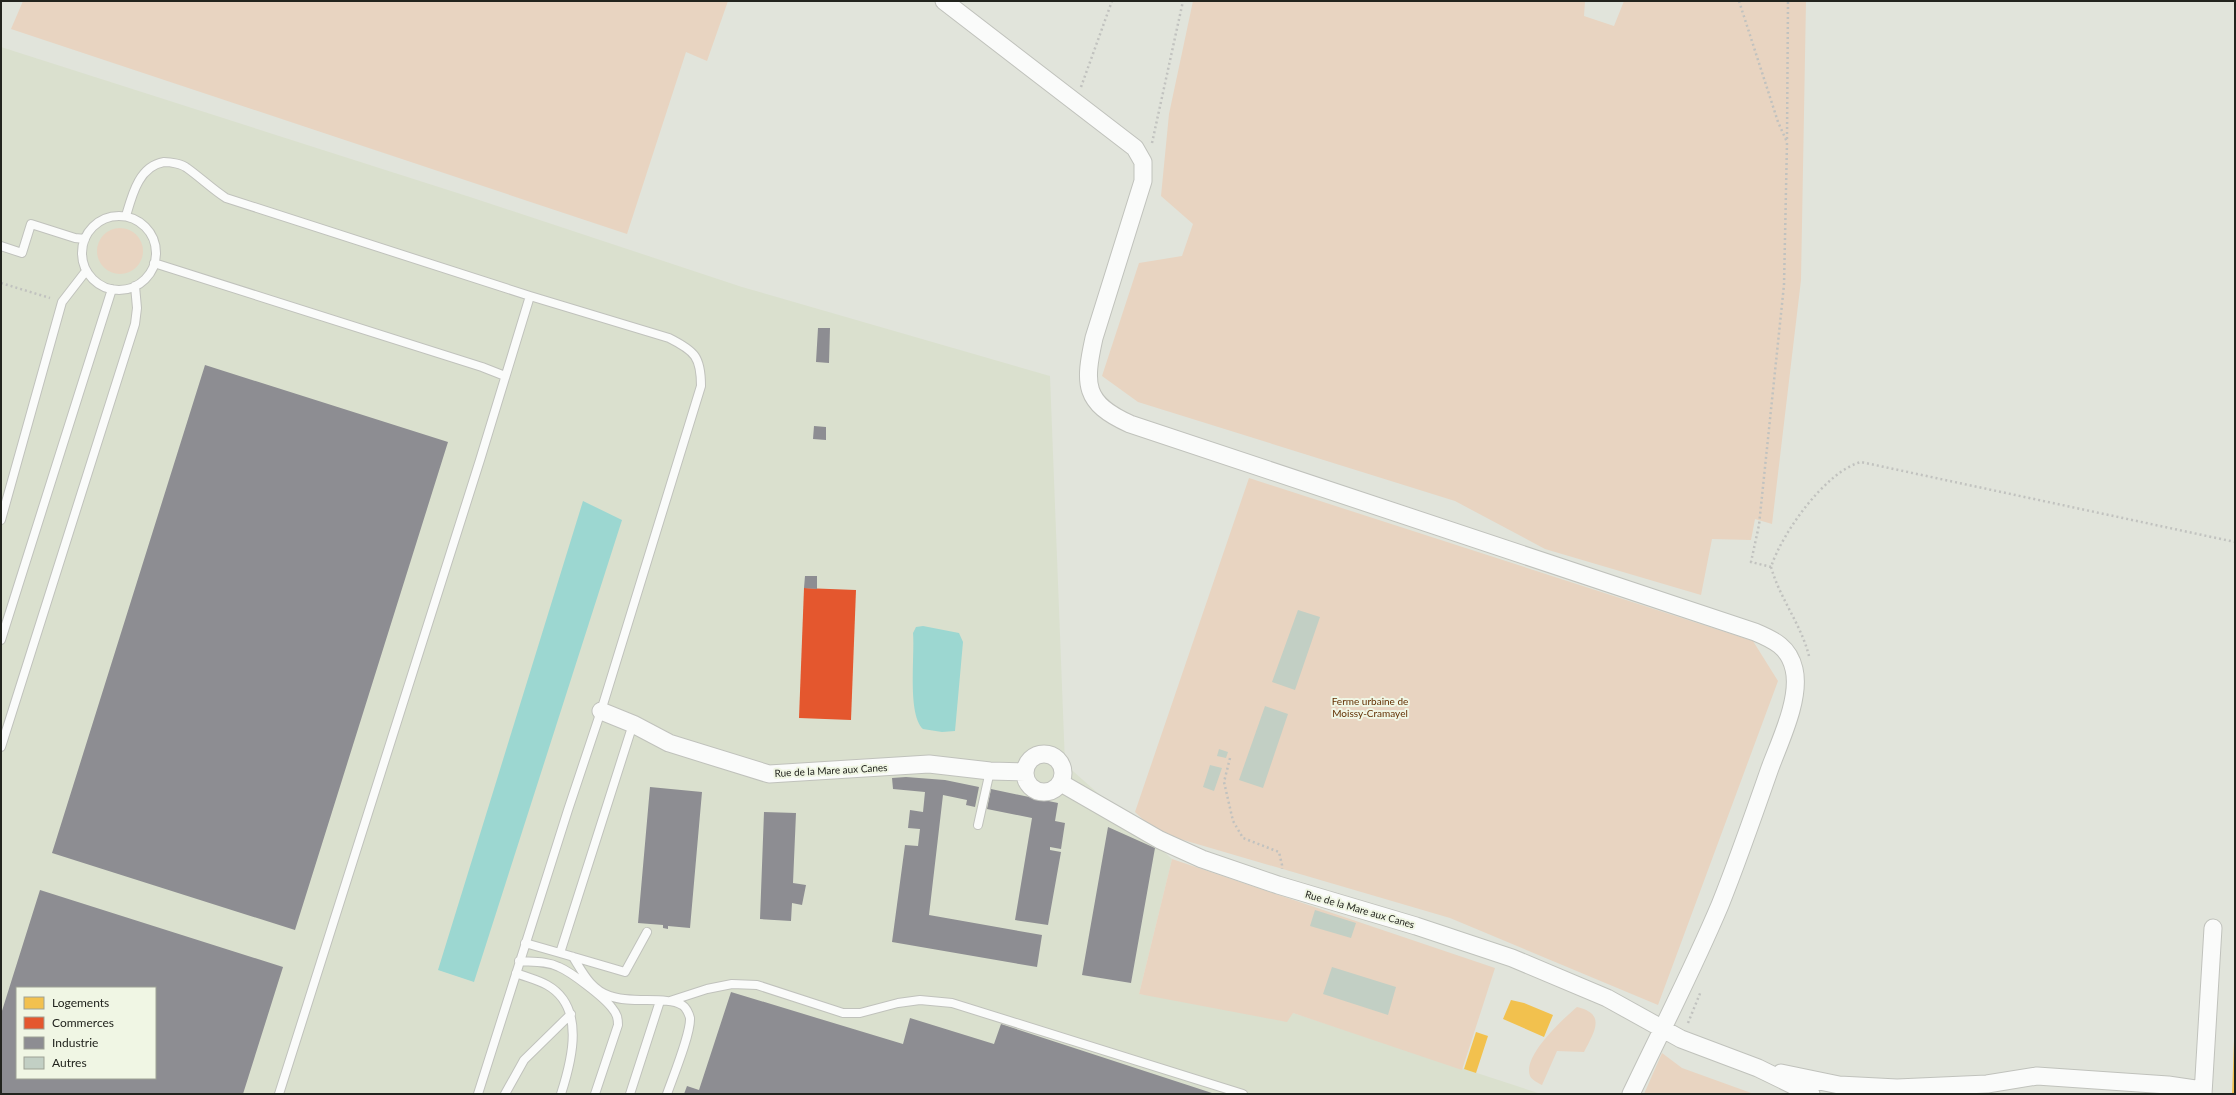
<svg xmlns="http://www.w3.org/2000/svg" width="2236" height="1095" font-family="Lato,sans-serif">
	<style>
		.built { fill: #dae0ce; fill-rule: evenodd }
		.green { fill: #e8d4c1 }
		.water { fill: #9cd7d1 }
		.homes { fill: #f2c14e }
		.shops { fill: #e4572e }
		.industry { fill: #8d8d92; fill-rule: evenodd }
		.building { fill: #c2cfc4 }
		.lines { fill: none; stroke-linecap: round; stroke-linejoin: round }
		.lane-casing { stroke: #c0c2bc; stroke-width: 10 }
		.street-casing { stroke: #c0c2bc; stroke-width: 19 }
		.path { stroke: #c1c2bf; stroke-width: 2.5; stroke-dasharray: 2 3; stroke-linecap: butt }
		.lane { stroke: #fafbfa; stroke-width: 8 }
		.street { stroke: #fafbfa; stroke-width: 17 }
		.labels { text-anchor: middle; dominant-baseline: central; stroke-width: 4; stroke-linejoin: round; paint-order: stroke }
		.park-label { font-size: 10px; fill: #623003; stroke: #f0f6e4 }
		.street-label { font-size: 10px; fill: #22241e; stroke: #f0f6e4 }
	</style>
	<rect width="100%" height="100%" fill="#e1e4db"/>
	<!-- built -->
	<path class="built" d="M1,47L470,197L742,287L1050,376L1065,764L1172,859L1139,994L1293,1013L1541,1094H1ZM17,988H155V1078H17Z"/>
	<!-- green -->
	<path class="green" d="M23,1H728L707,61L686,52L627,234L11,29Z
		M1193,1H1585L1584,16L1614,26L1624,1H1806L1801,280L1772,524L1755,519L1751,540L1712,539L1701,595L1545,549L1455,501L1138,402L1102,376L1139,263L1182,256L1193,224L1161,196L1169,114Z
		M97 251a23 23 0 1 1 46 0a23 23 0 1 1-46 0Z
		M1249,478L1753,641L1778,681L1658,1005L1450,918L1156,832L1135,812Z
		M1172,859L1495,968L1462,1070L1293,1013L1287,1022L1139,994Z
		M1577,1007C1607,1014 1594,1032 1584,1052L1557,1051L1542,1085C1538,1083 1532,1080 1530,1076C1522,1056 1564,1018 1577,1007Z
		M1662,1053L1682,1068L1754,1094H1644Z"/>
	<!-- water -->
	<path class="water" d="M583,501L622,520L474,982L438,970Z
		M923,626L959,633L963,642L955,731L942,732L923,729C907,714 915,656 913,633L916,627Z"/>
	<!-- homes -->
	<path class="homes" d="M1511,1000L1524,1003L1553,1015L1544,1037L1503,1019Z
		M1476,1032L1488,1036L1476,1073L1464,1069Z
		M2234,1041L2235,1094H2232Z"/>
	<!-- shops -->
	<path class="shops" d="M804,588L856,590L851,720L799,718Z"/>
	<!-- industry -->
	<path class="industry" d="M818,328H830L829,363L816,362Z
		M205,365L448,442L295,930L52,853Z
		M814,426L826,427V440L813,439Z
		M805,576H817V589L804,588Z
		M906,777L945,780L979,787L975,807L966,805L967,800L943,795L929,915L1042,935L1037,967L892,942L905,845L918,846L920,829L908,828L910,810L923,812L925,792L893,789L892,778Z
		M650,787L702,792L690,928L668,926V929L663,928V925L638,923Z
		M991,789L1058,803L1055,821L1065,823L1061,849L1050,847V850L1061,852L1048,925L1015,920L1032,818L987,809Z
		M764,812L796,813L793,883L806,885L802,905L792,903L791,921L760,919Z
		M1108,827L1155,848L1131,983L1082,975Z
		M40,890L283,967L243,1094H1V1014ZM17,988H155V1078H17Z
		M731,992L903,1044L910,1018L994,1044L1001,1024L1215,1094H684L687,1086L699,1090Z"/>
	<!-- building -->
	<path class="building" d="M1298,610L1320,617L1295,690L1272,682Z
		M1265,706L1288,714L1263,788L1239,780Z
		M1219,749L1228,752L1226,758L1217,756Z
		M1210,765L1222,768L1214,791L1203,787Z
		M1315,910L1356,923L1351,938L1310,926Z
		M1332,967L1396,987L1388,1015L1323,994Z"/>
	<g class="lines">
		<defs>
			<path id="lane" d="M82 253a37 37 0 1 1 74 0a37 37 0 1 1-74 0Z
				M126,216C132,195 139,166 164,162C171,162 182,164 187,168C201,178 212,189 226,198L530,296L669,338C695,351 701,357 701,386L601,711L568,810L478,1094
				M1,246L22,253L31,224L75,238L85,239
				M154,263L482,367L505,376
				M1,520L62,302L86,271
				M1,640L112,289
				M1,747L135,324L137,308L135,286
				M978,825L990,771
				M525,943L560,953L633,724
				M560,953L625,972L647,932
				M573,957C583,973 591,990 610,996C630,1004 667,996 682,1005C686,1007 689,1014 690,1018C691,1033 673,1077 667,1094
				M519,961C533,962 547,961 559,967C571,972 604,997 612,1008C617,1014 618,1018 618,1025L595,1094
				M516,973C526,977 538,980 547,985C586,1007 572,1060 561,1094
				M670,1001L707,989L732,984L757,985L843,1013H860L898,1003L920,1000L952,1003L1243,1094
				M279,1094L480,460L530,296
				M505,1094L524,1060L571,1014
				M630,1094L660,1001"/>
			<path id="street" d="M944,1L1135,148L1143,162V181L1094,338C1084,384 1083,403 1130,424L1755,632C1774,640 1789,647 1794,669C1801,698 1780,741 1770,768C1754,814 1738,860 1720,905C1693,969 1661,1031 1631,1094
				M601,711L633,724L669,743L769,774L929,764L990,771L1025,772
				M1025 773a19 19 0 1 1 38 0a19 19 0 1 1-38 0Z
				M1061,783L1160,840L1202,859L1278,885L1416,926L1512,958L1607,998L1681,1039L1758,1068L1811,1094
				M1781,1073L1839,1085L1897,1088L1987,1084L2037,1076L2168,1085L2202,1090
				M2203,1094L2213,928"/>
		</defs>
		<!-- lane casing -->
		<use href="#lane" class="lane-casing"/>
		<!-- street casing -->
		<use href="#street" class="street-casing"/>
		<!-- path -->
		<path class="path" d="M1739,1L1778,122L1787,142L1784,285L1759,525L1751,562L1771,567C1782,533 1826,471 1861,462L2235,542
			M1081,87L1112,1
			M1787,139L1788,1
			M1152,143L1183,1
			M1,283L50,298
			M1771,567C1780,599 1801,624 1809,656
			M1230,758L1224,782L1233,821L1243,838L1279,852L1282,865V869
			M1688,1023L1701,991"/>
		<!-- lane -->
		<use href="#lane" class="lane"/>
		<!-- street -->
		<use href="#street" class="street"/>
	</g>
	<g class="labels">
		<!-- park labels -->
		<g class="park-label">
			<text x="1370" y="701">Ferme urbaine de<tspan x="1370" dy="12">Moissy-Cramayel</tspan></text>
		</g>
		<!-- street labels -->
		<g class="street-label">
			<text transform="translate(831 770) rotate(-3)">Rue de la Mare aux Canes</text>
			<text transform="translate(1360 909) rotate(16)">Rue de la Mare aux Canes</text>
		</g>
	</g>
	<!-- border -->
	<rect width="2236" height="1095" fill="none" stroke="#22241e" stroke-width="4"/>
	<!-- legend -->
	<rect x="16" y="987" width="140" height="92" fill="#f0f6e4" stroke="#9ea295"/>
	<rect x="24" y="997" width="20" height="12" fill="#f2c14e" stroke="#9ea295"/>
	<text x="52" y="1007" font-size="12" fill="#22241e">Logements</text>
	<rect x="24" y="1017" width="20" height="12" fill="#e4572e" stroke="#9ea295"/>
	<text x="52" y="1027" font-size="12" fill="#22241e">Commerces</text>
	<rect x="24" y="1037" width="20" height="12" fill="#8d8d92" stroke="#9ea295"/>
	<text x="52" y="1047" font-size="12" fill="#22241e">Industrie</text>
	<rect x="24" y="1057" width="20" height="12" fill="#c2cfc4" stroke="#9ea295"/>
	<text x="52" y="1067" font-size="12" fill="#22241e">Autres</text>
</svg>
